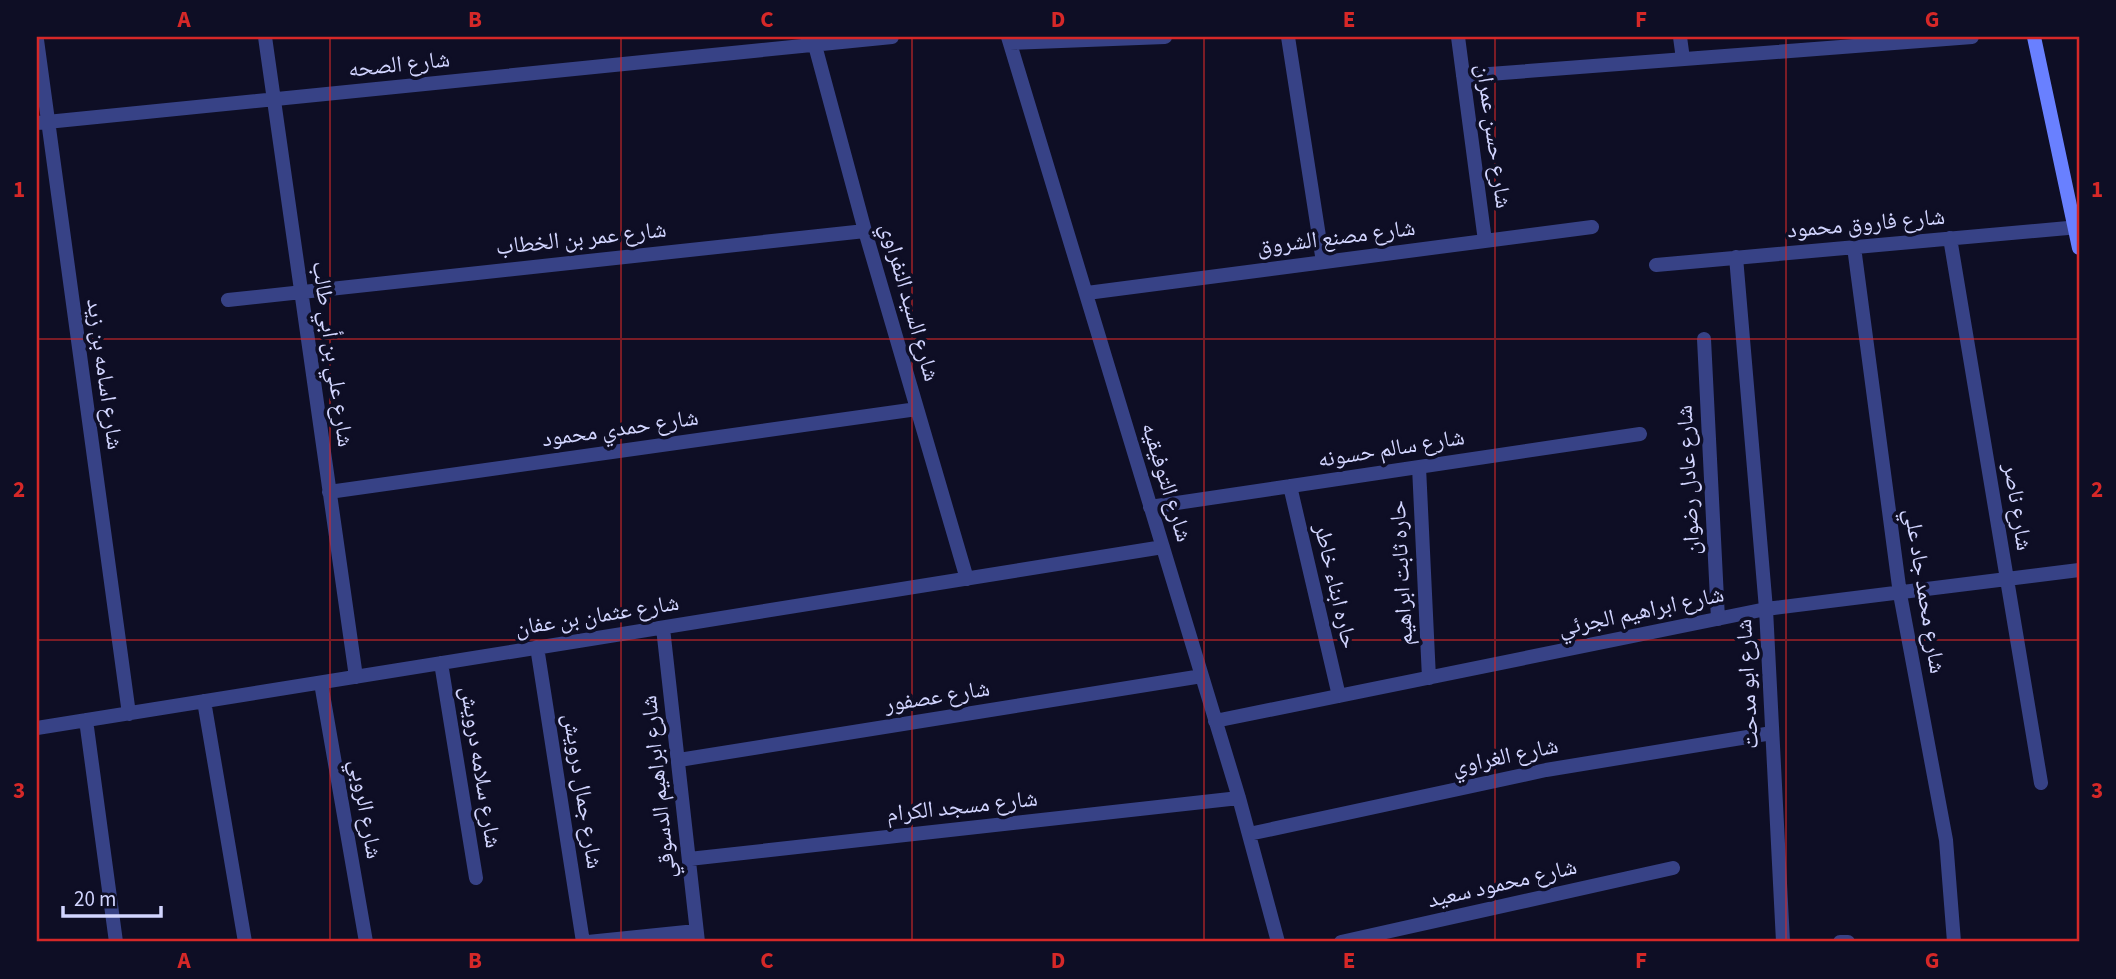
<svg xmlns="http://www.w3.org/2000/svg" width="2116" height="979" font-family="'Source Sans 3','Noto Naskh Arabic',sans-serif">
	<style>
		.lines { fill: none; stroke-linecap: round; stroke-linejoin: round }
		.street { stroke: #374286; stroke-width: 14 }
		.secondary { stroke: #6980ff; stroke-width: 14 }
		.grid { fill: none; stroke: #d62828; stroke-width: 2; stroke-opacity: 0.55 }
		.labels { text-anchor: middle; dominant-baseline: central; stroke-width: 7; stroke-linejoin: round; paint-order: stroke }
		.street-label { font-size: 23px; fill: #d2d5ff; stroke: #0e0e25 }
		.neatline { fill: none; stroke: #d62828; stroke-width: 2.5 }
		.grid-label { font-size: 23px; text-anchor: middle; font-weight: bold; fill: #d62828 }
	</style>
	<rect width="100%" height="100%" fill="#0e0e25"/>
	<g class="lines">
		<!-- street -->
		<path class="street" d="M265,37L356,677
			M1008,37L1239,798L1278,942
			M1288,37L1323,262
			M1458,37L1485,241
			M1680,37L1683,59
			M813,38L865,231L967,579
			M37,40L129,714
			M1010,43L1165,37
			M1463,76L1972,37
			M37,123L892,37
			M1950,238L2041,783
			M1854,247L1900,594L1946,840L1954,942
			M1736,257L1766,609L1783,942
			M1656,265L2079,227
			M1087,293L1592,227
			M228,300L865,231
			M1704,339L1718,619
			M1419,467L1429,678
			M1290,486L1339,696
			M329,492L917,409
			M1150,507L1640,434
			M663,628L698,942
			M537,647L583,942
			M441,663L476,878
			M321,683L366,942
			M204,701L245,942
			M86,720L116,942
			M1215,721L1766,609L2079,570
			M37,728L1163,547
			M679,760L1202,676
			M1249,834L1546,770L1772,733
			M689,859L1239,798
			M588,942L696,931
			M1341,942L1673,868
			M1840,942H1848"/>
		<!-- secondary -->
		<path class="secondary" d="M2034,37L2079,248"/>
	</g>
	<!-- grid -->
	<path class="grid" d="M330,37V942M621,37V942M912,37V942M1204,37V942M1495,37V942M1786,37V942M37,339H2079M37,640H2079"/>
	<g class="labels">
		<!-- street labels -->
		<g class="street-label">
			<text transform="translate(399 64) rotate(-6)">شارع الصحه</text>
			<text transform="translate(1494 136) rotate(82)">شارع حسن عمران</text>
			<text transform="translate(1866 223) rotate(-5)">شارع فاروق محمود</text>
			<text transform="translate(1336 237) rotate(-7)">شارع مصنع الشروق</text>
			<text transform="translate(581 238) rotate(-6)">شارع عمر بن الخطاب</text>
			<text transform="translate(910 302) rotate(74)">شارع السيد النفراوي</text>
			<text transform="translate(333 354) rotate(82)">شارع علي بن أبي طالب</text>
			<text transform="translate(105 374) rotate(82)">شارع اسامه بن زيد</text>
			<text transform="translate(620 428) rotate(-8)">شارع حمدي محمود</text>
			<text transform="translate(1391 448) rotate(-9)">شارع سالم حسونه</text>
			<text transform="translate(1688 480) rotate(-93)">شارع عادل رضوان</text>
			<text transform="translate(1167 482) rotate(73)">شارع التوفيقيه</text>
			<text transform="translate(2018 507) rotate(81)">شارع ناصر</text>
			<text transform="translate(1401 573) rotate(-93)">حاره ثابت ابراهيم</text>
			<text transform="translate(1336 586) rotate(77)">حاره ابناء خاطر</text>
			<text transform="translate(1925 591) rotate(81)">شارع محمد جاد علي</text>
			<text transform="translate(1641 611) rotate(-12)">شارع ابراهيم الجرئي</text>
			<text transform="translate(597 615) rotate(-9)">شارع عثمان بن عفان</text>
			<text transform="translate(1747 684) rotate(-93)">شارع ابو مدحت</text>
			<text transform="translate(937 696) rotate(-9)">شارع عصفور</text>
			<text transform="translate(1505 756) rotate(-12)">شارع الغراوي</text>
			<text transform="translate(481 767) rotate(81)">شارع سلامه درويش</text>
			<text transform="translate(658 787) rotate(-96)">شارع ابراهيم الدسوقي</text>
			<text transform="translate(583 791) rotate(81)">شارع جمال درويش</text>
			<text transform="translate(962 806) rotate(-6)">شارع مسجد الكرام</text>
			<text transform="translate(366 809) rotate(80)">شارع الروبي</text>
			<text transform="translate(1502 883) rotate(-13)">شارع محمود سعيد</text>
		</g>
	</g>
	<!-- border -->
	<rect width="2116" height="979" fill="none" stroke="#0e0e25" stroke-width="77"/>
	<!-- scale -->
	<path d="M63 906v10h98v-10" fill="none" stroke="#d2d5ff" stroke-width="3.5"/>
	<text x="74" y="906" font-size="21" fill="#d2d5ff" stroke="#0e0e25" stroke-width="5" paint-order="stroke">20 m</text>
	<rect x="38" y="38" width="2040" height="902" class="neatline"/>
	<g class="grid-label">
		<text x="184" y="27">A</text>
		<text x="475" y="27">B</text>
		<text x="767" y="27">C</text>
		<text x="1058" y="27">D</text>
		<text x="1349" y="27">E</text>
		<text x="1641" y="27">F</text>
		<text x="1932" y="27">G</text>
		<text x="19" y="197">1</text>
		<text x="2097" y="197">1</text>
		<text x="19" y="497">2</text>
		<text x="2097" y="497">2</text>
		<text x="19" y="798">3</text>
		<text x="2097" y="798">3</text>
		<text x="184" y="968">A</text>
		<text x="475" y="968">B</text>
		<text x="767" y="968">C</text>
		<text x="1058" y="968">D</text>
		<text x="1349" y="968">E</text>
		<text x="1641" y="968">F</text>
		<text x="1932" y="968">G</text>
	</g>
</svg>
